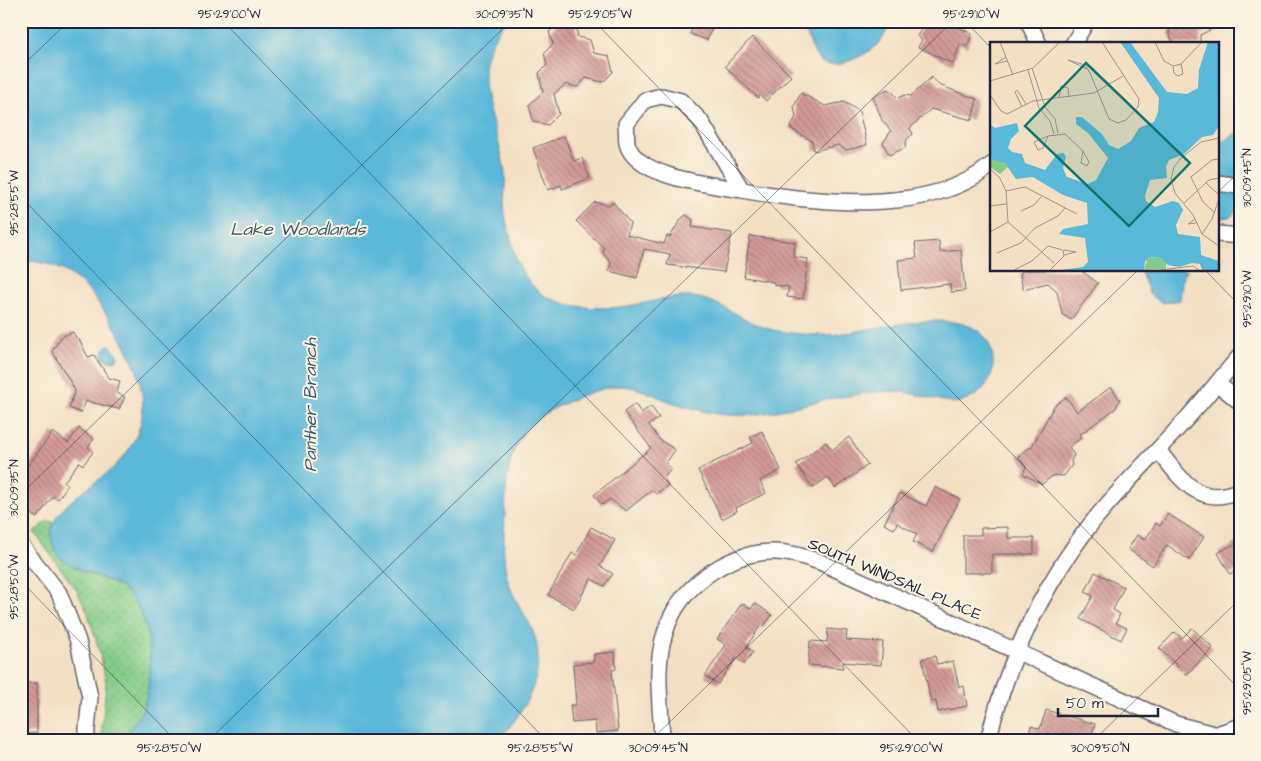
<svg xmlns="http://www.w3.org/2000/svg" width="1261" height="761" font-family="'Architects Daughter',sans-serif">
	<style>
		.grass { fill: url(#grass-dots); stroke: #527662 }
		.water { fill: #5bb8d9; stroke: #3e6d8a }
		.building { fill: url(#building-back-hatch) }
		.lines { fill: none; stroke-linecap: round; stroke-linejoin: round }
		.street-casing { stroke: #6b646b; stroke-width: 18 }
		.street { stroke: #fff; stroke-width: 15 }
		.ticks { fill: none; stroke: #22223b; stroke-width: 1; stroke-opacity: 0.45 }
		.labels { text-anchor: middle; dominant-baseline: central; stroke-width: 4; stroke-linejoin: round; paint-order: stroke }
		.street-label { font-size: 16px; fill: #22223b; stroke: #fcf5e5 }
		.water-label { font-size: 18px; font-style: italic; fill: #365672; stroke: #fcf5e5 }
		.inset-road { fill: none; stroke: #9f948d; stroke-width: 1 }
		.view { fill: #0f766e; fill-opacity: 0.15; stroke: #0f766e; stroke-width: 2.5 }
		.inset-edge { fill: none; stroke: #22223b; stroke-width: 2.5 }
		.neatline { fill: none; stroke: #22223b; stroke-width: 2 }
		.ticks-label { font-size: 12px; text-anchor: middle; fill: #22223b }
	</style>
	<defs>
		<pattern id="grass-dots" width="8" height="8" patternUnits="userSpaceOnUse" patternTransform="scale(1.25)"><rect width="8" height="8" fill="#82cb88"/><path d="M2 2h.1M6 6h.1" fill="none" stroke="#70ae76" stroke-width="1.8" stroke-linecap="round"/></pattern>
		<pattern id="building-back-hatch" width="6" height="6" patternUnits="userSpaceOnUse" patternTransform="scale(1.25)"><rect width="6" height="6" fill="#d39a97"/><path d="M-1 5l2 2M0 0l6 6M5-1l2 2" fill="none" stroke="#ab7d7c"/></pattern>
	</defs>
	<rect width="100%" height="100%" fill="#fcf5e5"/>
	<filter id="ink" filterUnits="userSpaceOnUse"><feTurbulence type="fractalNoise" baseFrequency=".02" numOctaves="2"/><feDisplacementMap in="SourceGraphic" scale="10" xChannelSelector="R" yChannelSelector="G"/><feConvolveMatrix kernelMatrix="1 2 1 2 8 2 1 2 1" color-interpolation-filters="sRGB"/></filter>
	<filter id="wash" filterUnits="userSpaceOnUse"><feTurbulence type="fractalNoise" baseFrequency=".0096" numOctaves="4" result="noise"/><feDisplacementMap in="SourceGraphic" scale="20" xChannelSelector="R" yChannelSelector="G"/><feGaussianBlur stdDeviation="1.12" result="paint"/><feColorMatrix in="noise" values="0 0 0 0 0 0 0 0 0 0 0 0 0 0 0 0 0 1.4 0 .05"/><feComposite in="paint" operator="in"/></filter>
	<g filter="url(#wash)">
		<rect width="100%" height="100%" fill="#f3e0c4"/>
		<!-- grass -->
		<path class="grass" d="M48,521L53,522L51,536C59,546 68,562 78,569C92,578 110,578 124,589C154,612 155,671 145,704C141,718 131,729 122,740H101L106,683L99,650L87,611L77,591L34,532Z"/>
		<!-- water -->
		<path class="water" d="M21,21H507C460,71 498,119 505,173C506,184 504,195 504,206C505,216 507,226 510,235C517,267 528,294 563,303C581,308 602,309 621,307C645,304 668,296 692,297C716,299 736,316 758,325C777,333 799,334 820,335C861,338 992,287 993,363C993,384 977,399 957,403C938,401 921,395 903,392C885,390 865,393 848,396C808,401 769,418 728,415C710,414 691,408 674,403C656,397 637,385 618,386C599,388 582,395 565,403C511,427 507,459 505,514C504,535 502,557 507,577C515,609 537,622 538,656C538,691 520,715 499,740H122C130,728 140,719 144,705C155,672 153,612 123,589C101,572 53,572 51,536C50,523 59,513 68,504C87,486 112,474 127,452C164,402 128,344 97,301C77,274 55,261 21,261Z
			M802,21H888C888,26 887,32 884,36C876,52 831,76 817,57C811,49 806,31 802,21Z
			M1240,131V209L1230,217L1217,219V146Z
			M1140,270H1187L1183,275L1180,300L1163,303L1150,295Z
			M109,344L118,355L117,360L108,361L105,358L102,359L104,349Z"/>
		<g id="blocks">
			<!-- building -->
			<path class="building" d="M561,21H575L578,37L590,40L594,53L609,56L613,72L603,82L586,78L577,87L566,84L554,94L559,114L548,125L533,121L529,105L543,92L539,73L547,65L544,53L553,44L549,32Z
				M695,21H715L707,40L690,34Z
				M926,21H959L957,26L972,34L967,47L960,44L953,64L918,47L922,40L917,36Z
				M1170,21H1228L1200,35V44H1174L1169,34Z
				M752,37L791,76L766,101L760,95L758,98L725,66Z
				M932,77L939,85L977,99L972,120L931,109L910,128L913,134L907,139L905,148L889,155L883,143L891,131L882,120L873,97L887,89L891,91L898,98L905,95L911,96Z
				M801,93L825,106L844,102L859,111L867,145L846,150L838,145L814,151L812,141L790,128L796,117L794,106Z
				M564,136L574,161L582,158L590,178L562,189L561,185L548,190L533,148Z
				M595,202L609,205L613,202L630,223L627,235L664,244L667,236L670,237L681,219L686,215L693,220L692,227L732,233L724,272L667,265L670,254L644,249L637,278L609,271L611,263L603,253L604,248L576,221Z
				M750,236L795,242L794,257L808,259L803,299L787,297L789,287L774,285V282L744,277Z
				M939,241L940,252L961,250L965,291L951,292L950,284L901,290L898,260L917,258L915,243Z
				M1023,270H1080L1098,283L1071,320L1062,314L1057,291L1048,283L1023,289L1020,275Z
				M73,332L76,338L78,337L88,357L94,355L109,378L120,381L117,393L125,397L119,409L86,401L81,413L69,408L75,390L52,351L61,337Z
				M1111,387L1120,400L1115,409L1079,435L1081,438L1069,447L1074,455L1071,461L1072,465L1064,476L1054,475L1042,484L1023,474L1026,467L1018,456L1032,446L1054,406L1066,397L1077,412Z
				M635,404L641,413L651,406L659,418L649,425L660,440L675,450L666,463L671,469L664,478L668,485L656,494L652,490L626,511L610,499L602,505L594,495L651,448L624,412Z
				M79,428L94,439L88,447L93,452L83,465L79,462L64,482L68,485L58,499L53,496L37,518L21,506V475L53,432L68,443Z
				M762,431L781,470L760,481L766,493L736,508L737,511L722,519L698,470L753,443L750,437Z
				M849,437L868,465L835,488L828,477L813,488L796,464L826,442L832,450Z
				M935,487L960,499L933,552L913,542L917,534L897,523L894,529L884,524L900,493L926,506Z
				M1168,514L1204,537L1189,560L1167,545L1153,566L1128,549L1137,535L1145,540L1156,523L1160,526Z
				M591,527L615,540L600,566L613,574L604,586L591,579L574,609L548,595L572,553L576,555Z
				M1008,527V538H1034V554H992V573H963V535H981V528Z
				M1240,541V569L1230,574L1218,553Z
				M1095,572L1124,587L1113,610L1120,614L1116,623L1127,628L1121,640L1080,619L1093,596L1085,592Z
				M742,603L751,609L755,603L772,615L764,626L761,625L746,647L753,652L744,664L736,658L718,684L705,676L726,645L717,639Z
				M1192,628L1213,648L1186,675L1159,648L1175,632L1182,638Z
				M828,629L847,631L846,640L883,642L881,665L843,662V668L808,665L810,641L827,642Z
				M615,652L616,669L612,670L618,731L596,733L595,721L572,723L570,705H576L573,664L594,662V654Z
				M935,656L937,664L953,661L959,687L964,686L967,706L938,712L936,701L931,702L922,659Z
				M21,683H37V733L21,734Z
				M1046,710L1095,724L1090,740H1027L1031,726L1040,729Z"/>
		</g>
	</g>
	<g filter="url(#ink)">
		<use href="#blocks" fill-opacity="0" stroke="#6b646b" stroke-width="1"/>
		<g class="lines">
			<defs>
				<path id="street" d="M1028,21L1039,44
					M1073,44L1087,21
					M662,96L681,101L700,120L742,190C713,185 635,178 627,143C626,137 627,130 626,124L645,100Z
					M1217,183L1240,186
					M742,190C814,203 932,216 991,165
					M1217,234L1240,236
					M1217,383L1240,402
					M1158,450C1181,479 1199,509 1240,490
					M21,545L59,593L78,641L90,697L86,740
					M1217,734L1240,726
					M662,740C661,705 654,666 665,633C678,588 724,554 771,552C787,551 804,557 820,562L1176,724L1236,740
					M988,740C1007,664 1040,591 1087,529C1120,486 1161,449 1196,408C1211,391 1225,373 1240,356"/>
			</defs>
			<!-- street casing -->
			<use href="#street" class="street-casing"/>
			<!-- street -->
			<use href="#street" class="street"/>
		</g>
	</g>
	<!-- ticks -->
	<path class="ticks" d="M223,21L917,740M594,21L1240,690M965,21L991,48M21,67L69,21M1217,193L1240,171M21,197L546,740M1205,270L1240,306M21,494L511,21M21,581L175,740M209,740L953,21M651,740L1138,270M1094,740L1240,599"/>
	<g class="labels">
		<!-- street labels -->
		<g class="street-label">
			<text transform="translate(895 579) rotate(23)">SOUTH WINDSAIL PLACE</text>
		</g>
		<!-- water labels -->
		<g class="water-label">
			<text x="298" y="229">Lake Woodlands</text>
			<text transform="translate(310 405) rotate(-90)">Panther Branch</text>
		</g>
	</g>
	<!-- overview -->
	<g transform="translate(990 42)">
		<rect width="229" height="229" fill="#f3e0c4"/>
		<path d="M4,114L19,124L10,132L0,125V115ZM158,215L171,216L176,220V227L154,228Z" fill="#82cb88"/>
		<path d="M130,0H140L177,50L197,52L208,46L209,28L218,0H229V84L223,93L212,95L194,112L179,118L176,124L177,136L160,138L155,154L156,159L165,165L183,159L189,161L193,168L186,183L188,192L210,195L211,213L229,219V228H212L210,222L202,221L189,225L178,223L171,216L159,215L155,220L154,228H71L93,225L98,220L95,196L69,192L73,187L98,182L97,161L73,153L43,135L26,137L15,121L0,117V82L5,86L27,81L29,89L21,97L18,106L22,110L32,112L35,121L55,128L67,112L73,111L76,114L73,126L77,135L98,142L106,138L118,116L98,91L86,82V75H92L112,92L119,103L128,107L141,99L149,86L164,80L168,70L169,56Z" fill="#5bb8d9"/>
		<path class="inset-road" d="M10,0L23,33M165,0L174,19L183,24M16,15L5,22L17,19M183,24L191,22L212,0M183,24L184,31L188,34L193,32L191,22M42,26L55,65L65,77L68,91M97,27L78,18L95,23L100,31L119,77L128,81L136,78L148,65L149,57L112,0M38,28L49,66L60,79L64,92M0,39L43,26L70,0M0,53L11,69L17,72L43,59L104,51L133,34M69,56L71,44L78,46L79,55M32,65L25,50L27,48L36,62M58,94L53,106L48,108L44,100ZM58,94L75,92L93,109M229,96L211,100L191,116L184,125L181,137L185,151L203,173L212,192L229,204M93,109L99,120L97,124L91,121ZM0,127L10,136L16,149L18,180L64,221M216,141L229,153M16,149L35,145L87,172M194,161L219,138L229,136M0,164L16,162M31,169L44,163L51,155M225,171L213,160L201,135L222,118L229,117M205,177L198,182L206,181M0,190L18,180M212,192L222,177L229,157M74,208L86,210L74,213M7,211L31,201L45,186L68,174L75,166M24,228L42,219L58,204L73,208M60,228L74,214L73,208M170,228L203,224L209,228"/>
		<path class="view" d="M96,21L200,121L139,184L35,84Z"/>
		<rect width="229" height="229" class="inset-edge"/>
	</g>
	<!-- margin -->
	<rect width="1261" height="761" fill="none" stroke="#fcf5e5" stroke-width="55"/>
	<!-- scale -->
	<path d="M1058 708v8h100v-8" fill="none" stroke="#22223b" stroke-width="2.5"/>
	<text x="1066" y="708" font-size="15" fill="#22223b" stroke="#fcf5e5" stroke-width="4" paint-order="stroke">50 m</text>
	<rect x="28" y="28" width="1206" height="706" class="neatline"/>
	<g class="ticks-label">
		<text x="229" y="18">95°29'00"W</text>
		<text x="504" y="18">30°09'35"N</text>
		<text x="600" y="18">95°29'05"W</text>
		<text x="971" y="18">95°29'10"W</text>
		<text transform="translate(1247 178) rotate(-90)" y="4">30°09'45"N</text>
		<text transform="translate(14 203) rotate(-90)" y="4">95°28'55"W</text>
		<text transform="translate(1247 299) rotate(-90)" y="4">95°29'10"W</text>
		<text transform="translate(14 488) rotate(-90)" y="4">30°09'35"N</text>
		<text transform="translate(14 587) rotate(-90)" y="4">95°28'50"W</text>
		<text transform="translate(1247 683) rotate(-90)" y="4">95°29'05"W</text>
		<text x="169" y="752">95°28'50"W</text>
		<text x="540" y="752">95°28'55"W</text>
		<text x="658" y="752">30°09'45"N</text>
		<text x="911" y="752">95°29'00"W</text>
		<text x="1100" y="752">30°09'50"N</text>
	</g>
</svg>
